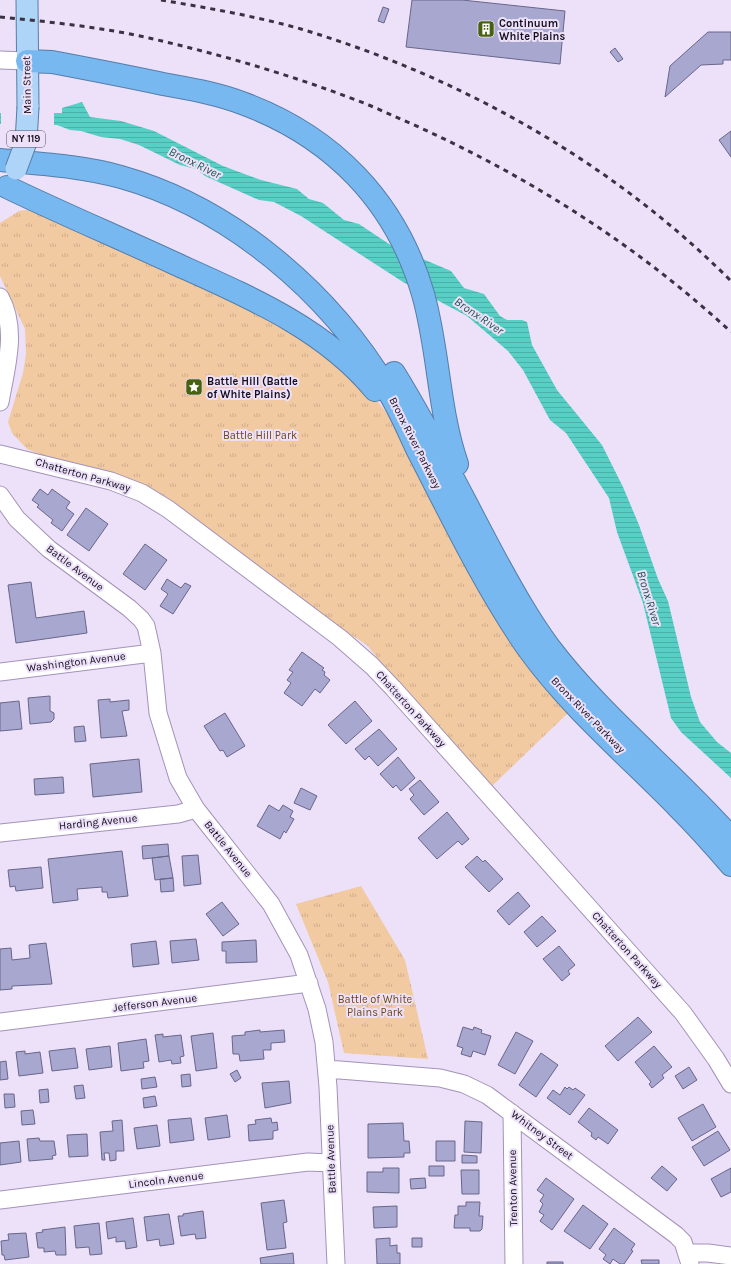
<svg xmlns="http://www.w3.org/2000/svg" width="731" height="1264" font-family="Karla,sans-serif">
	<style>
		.park { fill: url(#park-tufts) }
		.water { fill: url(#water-rules) }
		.pier { fill: #ece1f9 }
		.building { fill: #a8a7cf; stroke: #68668a }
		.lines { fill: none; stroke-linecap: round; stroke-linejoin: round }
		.minor-casing { stroke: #a492b8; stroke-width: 19 }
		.major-casing { stroke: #567da7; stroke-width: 23 }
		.highway-casing { stroke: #567da7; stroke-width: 24 }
		.minor { stroke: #fff; stroke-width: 17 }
		.major { stroke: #aed4f7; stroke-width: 21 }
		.highway { stroke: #78b8f1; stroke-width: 22 }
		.rail { stroke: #3a3242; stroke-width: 3; stroke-dasharray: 5 5; stroke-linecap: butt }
		.major-bridge-casing { stroke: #567da7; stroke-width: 23; stroke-linecap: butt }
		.major-bridge { stroke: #aed4f7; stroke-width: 21 }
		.labels { text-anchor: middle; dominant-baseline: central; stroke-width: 4; stroke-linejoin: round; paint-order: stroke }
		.shield { fill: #ece1f9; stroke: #564e5f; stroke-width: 1 }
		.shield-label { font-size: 10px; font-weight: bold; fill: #160f1d }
		.poi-label { font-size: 11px; font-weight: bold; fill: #160f1d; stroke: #ece1f9; text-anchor: start }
		.street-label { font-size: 11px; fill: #160f1d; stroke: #ece1f9 }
		.park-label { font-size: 11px; fill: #6e4615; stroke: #ece1f9 }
		.water-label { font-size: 12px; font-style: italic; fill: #1d514c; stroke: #ece1f9 }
	</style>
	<defs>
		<pattern id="park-tufts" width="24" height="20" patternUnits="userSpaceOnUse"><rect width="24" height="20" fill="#f2caa2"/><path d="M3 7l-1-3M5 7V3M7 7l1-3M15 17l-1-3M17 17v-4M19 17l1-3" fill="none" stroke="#cfac8b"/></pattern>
		<pattern id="water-rules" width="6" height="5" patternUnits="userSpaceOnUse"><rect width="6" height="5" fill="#57cfc4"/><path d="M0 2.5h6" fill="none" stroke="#4bb1a8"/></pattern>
	</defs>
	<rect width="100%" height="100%" fill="#ece1f9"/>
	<!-- park -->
	<path class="park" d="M39,208L295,330L372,394L396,425L568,713L491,787L403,690L367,645L326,619L158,492L140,483L108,471L44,456L27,449L12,433L8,422L23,373L26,354L25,329L0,276V223L19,211Z
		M361,886L405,960L428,1059L344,1053L328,982L296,904Z"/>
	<!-- water -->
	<path class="water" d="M82,102L90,117L121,121L154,131L223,166L261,180L297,189L309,199L323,203L344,220L359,224L392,246L451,271L464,288L484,294L500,316L507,320H522L527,322L532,345L557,390L602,445L623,487L639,525L658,579L668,601L691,697L700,722L717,742L731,753V778L681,732L671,718L643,603L617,532L609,498L566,433L550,420L523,370L508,351L467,316L403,282L301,216L274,202L259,200L205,176L196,169L180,165L139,145L120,139L101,137L81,131L70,130L57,125L0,124V113H62V108Z"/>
	<!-- pier -->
	<path class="pier" d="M1,111H54V127L1,126Z"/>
	<!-- building -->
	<path class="building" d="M412,0H462L565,11L560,64L406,47Z
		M383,7L389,9L384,23L378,21Z
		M708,32H731V60H723V64L701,65L665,97L670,66Z
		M615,48L623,59L618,62L610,52Z
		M731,131V157L719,140Z
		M40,489L48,495L52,489L70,502L66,508L74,514L62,531L51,523L53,520L37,507L39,505L32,500Z
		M86,508L108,524L89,551L67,535Z
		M145,544L167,560L145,590L123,574Z
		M167,579L181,588L185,583L191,586L173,614L160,606L168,594L161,589Z
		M31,582L36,618L84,611L87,633L16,643L8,585Z
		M302,652L324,668L322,670L325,672L324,675L330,680L320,693L315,689L302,706L284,693L291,683L287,680L293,672L289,670Z
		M50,696V711L54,713V719L51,722L30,724L28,698Z
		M110,699V702L129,700V710L122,711L127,736L101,738L98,700Z
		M19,701L22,729L0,731V703Z
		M355,701L372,721L346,744L328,725Z
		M225,713L245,746L227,757L223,750L220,751L204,726Z
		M84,726L86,741L75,742L74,727Z
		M379,729L397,749L378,766L369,756L365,760L355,749Z
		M398,757L415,778L401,791L396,785L393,788L380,774Z
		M139,759L142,792L93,797L90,764Z
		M63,777L64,793L35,795L34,779Z
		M420,780L439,802L424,815L410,799L414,795L409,789Z
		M301,788L317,796L310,810L294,803Z
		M269,805L279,811L283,805L293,811L290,817L294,819L286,833L284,831L280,839L257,826Z
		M447,812L469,839L462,845L458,841L437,859L418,838Z
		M168,844L169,856L143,859L142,846Z
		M122,851L128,896L108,898L107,892H102V887L77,889L78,900L53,903L48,859Z
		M198,855L201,884L184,886L182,856Z
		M169,856L173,878L155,880L152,858Z
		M477,856L483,862L485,860L503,879L489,892L465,867Z
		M41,867L43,888L16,891L15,886L10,887L8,870Z
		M173,878L174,891L161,892L160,879Z
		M518,892L530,906L509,925L497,911Z
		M222,902L239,924L223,936L206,914Z
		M542,916L556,931L537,947L524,932Z
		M196,939L199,960L172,963L170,941Z
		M256,940L257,962L226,963V951H222V942Z
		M156,941L159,964L133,967L131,944Z
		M46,943L52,984L12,986V989L0,990V949L11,948L12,960L30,958L29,945Z
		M559,946L575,965L568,971L570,974L562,981L543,959Z
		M638,1017L652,1032L618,1061L605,1046Z
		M463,1027L473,1030L474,1027L482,1030L481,1033L491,1036L485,1055L473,1051L471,1057L461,1054L463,1048L457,1046Z
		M260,1030V1032L284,1030L285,1042L271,1043V1050H263L264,1059L240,1061L239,1054H233L232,1036L245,1035V1032Z
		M516,1032L533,1041L515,1074L498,1065Z
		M213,1033L217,1068L196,1071L191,1036Z
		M163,1034V1037L181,1035L184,1056L180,1057L181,1063L172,1064L171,1060L159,1062L155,1035Z
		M146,1039L149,1061L143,1062L144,1068L121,1071L118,1043Z
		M110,1046L112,1067L89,1070L86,1049Z
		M654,1046L672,1067L662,1075L664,1078L652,1088L649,1084L651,1082L635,1062Z
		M75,1048L78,1068L52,1071L49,1051Z
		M25,1051V1054L40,1052L43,1073L19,1076L16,1052Z
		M541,1053L558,1065L536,1097L519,1085Z
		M6,1061L8,1079L0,1080V1062Z
		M689,1067L697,1080L683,1089L675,1076Z
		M237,1070L241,1078L235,1082L230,1074Z
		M190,1074L191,1086L182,1087L181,1075Z
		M155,1077L157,1087L142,1089L141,1079Z
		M289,1081L291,1103L265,1108L262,1083Z
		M83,1085L85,1098L76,1099L74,1086Z
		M565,1087L567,1089L569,1087L573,1090L575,1088L585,1095L570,1115L547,1098L553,1090L560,1095Z
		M48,1089L49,1102L40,1103L39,1090Z
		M4,1094H14L15,1107L5,1108Z
		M155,1096L157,1106L144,1108L143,1098Z
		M703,1104L716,1127L692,1141L678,1118Z
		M589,1108L618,1130L608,1144L598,1137L596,1140L591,1136L592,1133L578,1122Z
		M33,1110L35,1124L22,1125L21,1111Z
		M227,1115L230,1137L208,1140L205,1118Z
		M191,1118L194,1140L170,1143L168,1120Z
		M271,1118L272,1123L277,1122L278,1130L273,1131V1139L249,1141L248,1125L256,1124L255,1120Z
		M122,1120L124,1151H116V1160L110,1161L109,1153H104L105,1160H102L100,1132L113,1131L112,1121Z
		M465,1121L482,1122L481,1153L464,1152Z
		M403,1123L404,1141H409L410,1153H404V1157L368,1158V1124Z
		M157,1125L160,1146L137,1149L134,1128Z
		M718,1131L730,1150L704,1166L692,1147Z
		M87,1134L88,1156L69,1157L67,1135Z
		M39,1138L40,1141H54L56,1155L52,1156L53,1159L29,1161L27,1139Z
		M19,1141L21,1162L0,1165V1143Z
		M436,1141H455V1161H436Z
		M462,1155L477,1156V1163H462Z
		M429,1166H444V1176H429Z
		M662,1166L677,1179L667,1191L651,1178Z
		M383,1168H399V1193L367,1192V1172H383Z
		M731,1168V1192L721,1197L711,1179Z
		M461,1170H479V1194H462Z
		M425,1178L426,1188L411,1189L410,1179Z
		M546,1178L574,1199L552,1230L540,1221L544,1215L539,1212L543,1204L540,1201L544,1195L537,1190Z
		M284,1200L287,1222L283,1223L286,1248L267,1250L261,1203Z
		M466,1202H480L479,1216H483L482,1229L480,1231H470V1228H454L455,1215H458V1206H466Z
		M583,1205L608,1224L590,1249L564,1231Z
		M397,1206V1227L374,1228L373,1207Z
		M203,1211L206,1238L196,1239L195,1234L181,1236L178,1216H183V1214Z
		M169,1214L174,1244L160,1246L159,1239L147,1241L144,1217Z
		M133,1218L137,1247L126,1249L125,1241L116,1242V1237L108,1239L106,1222Z
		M99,1223L102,1254L90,1255L89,1247L76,1248L74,1226Z
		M65,1227L66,1255H56L55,1251L44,1252V1248H38L36,1233L43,1232L42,1230Z
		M614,1228L635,1244L631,1250L633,1251L624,1264H620L613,1259L610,1264L603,1259L606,1255L599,1249Z
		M26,1233L29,1257L5,1260L4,1255H2L1,1241L9,1240L8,1234Z
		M390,1238V1246L397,1245V1253H400V1264H377L376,1239Z
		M412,1238H422V1247H412Z
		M293,1253L294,1264H261L260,1258Z
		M641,1260H659V1264H642Z
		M547,1262H563V1264H547Z"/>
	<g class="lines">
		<defs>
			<path id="minor" d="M0,60L27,61
				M0,297C18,329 6,368 0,402
				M0,454L111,481L142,493L168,509L340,638L372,666L393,688L683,1013L716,1059L731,1084
				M0,495L17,519L49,549L129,608L141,619L146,626L152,653L158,713L178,778L196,809L271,904L299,955L317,1009L324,1042L328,1087L336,1264
				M0,672L152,653
				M0,833L178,814L196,809
				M0,1022L309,983
				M327,1069L440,1078L464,1084L487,1095L676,1235L683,1242L690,1264
				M512,1113L514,1264
				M0,1200L308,1162L331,1163
				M687,1253H708L731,1256"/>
			<path id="major" d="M27,0L28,107"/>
			<path id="highway" d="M27,61L52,62C89,69 126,76 163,84C190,89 216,93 242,103C332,136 396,201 423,294C439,350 438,409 457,464
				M0,160C41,164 82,166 121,177C231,208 329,292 387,389C399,408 408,430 418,451C452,517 485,586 527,647C570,707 626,754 677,806C696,825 714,845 731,865
				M7,187C63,214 120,238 176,264C247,296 324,328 375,390
				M394,373C432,434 463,499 497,562C513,591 529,620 549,647C602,717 673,772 731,838"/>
		</defs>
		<!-- minor casing -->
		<use href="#minor" class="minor-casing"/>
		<!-- major casing -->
		<use href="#major" class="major-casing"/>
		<!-- highway casing -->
		<use href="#highway" class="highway-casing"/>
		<!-- minor -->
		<use href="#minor" class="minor"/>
		<!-- major -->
		<use href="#major" class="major"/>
		<!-- highway -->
		<use href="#highway" class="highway"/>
		<!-- rail -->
		<path class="rail" d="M161,0C208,8 255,16 301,29C461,77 612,162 731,281
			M0,17C50,22 101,27 149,38C219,54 288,74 356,100C375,107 393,116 412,124C528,176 638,246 731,332"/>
		<defs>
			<path id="major-bridge" d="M16,169L26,142L28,107"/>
		</defs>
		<!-- major-bridge casing -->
		<use href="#major-bridge" class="major-bridge-casing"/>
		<!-- major-bridge -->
		<use href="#major-bridge" class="major-bridge"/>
	</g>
	<!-- icons -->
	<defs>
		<symbol id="building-square" viewBox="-11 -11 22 22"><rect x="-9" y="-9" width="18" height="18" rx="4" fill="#476111" stroke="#ece1f9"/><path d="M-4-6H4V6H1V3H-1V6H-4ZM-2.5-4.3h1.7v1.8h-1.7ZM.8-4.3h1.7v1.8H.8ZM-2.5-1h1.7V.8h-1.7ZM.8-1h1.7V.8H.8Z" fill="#fff"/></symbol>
		<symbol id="sight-square" viewBox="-11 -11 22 22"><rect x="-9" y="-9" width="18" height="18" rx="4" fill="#476111" stroke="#ece1f9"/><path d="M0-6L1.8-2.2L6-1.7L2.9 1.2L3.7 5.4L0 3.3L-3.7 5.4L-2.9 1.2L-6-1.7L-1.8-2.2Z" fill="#fff"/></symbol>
	</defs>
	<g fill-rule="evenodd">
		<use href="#building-square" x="476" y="19" width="20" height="20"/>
		<use href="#sight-square" x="184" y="377" width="20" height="20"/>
	</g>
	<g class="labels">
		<!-- shield labels -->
		<rect class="shield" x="7" y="131" width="38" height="16" rx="3"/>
		<g class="shield-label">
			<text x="26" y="139">NY 119</text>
		</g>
		<!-- poi labels -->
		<g class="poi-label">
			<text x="499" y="23">Continuum<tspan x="499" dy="13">White Plains</tspan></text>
			<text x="207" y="381">Battle Hill (Battle<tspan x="207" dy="13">of White Plains)</tspan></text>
		</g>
		<!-- street labels -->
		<g class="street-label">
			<text transform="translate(27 85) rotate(-91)">Main Street</text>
			<text transform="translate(415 443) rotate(63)">Bronx River Parkway</text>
			<text transform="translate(83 475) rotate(16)">Chatterton Parkway</text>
			<text transform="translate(75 568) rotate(37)">Battle Avenue</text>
			<text transform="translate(76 662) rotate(-7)">Washington Avenue</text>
			<text transform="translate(411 709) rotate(48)">Chatterton Parkway</text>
			<text transform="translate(588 715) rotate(46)">Bronx River Parkway</text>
			<text transform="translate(98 822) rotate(-6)">Harding Avenue</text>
			<text transform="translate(228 849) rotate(51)">Battle Avenue</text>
			<text transform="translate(627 950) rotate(48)">Chatterton Parkway</text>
			<text transform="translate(155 1003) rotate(-7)">Jefferson Avenue</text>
			<text transform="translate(542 1135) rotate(37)">Whitney Street</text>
			<text transform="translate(331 1159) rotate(-92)">Battle Avenue</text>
			<text transform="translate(166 1180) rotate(-7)">Lincoln Avenue</text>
			<text transform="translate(513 1188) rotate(-91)">Trenton Avenue</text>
		</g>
		<!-- park labels -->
		<g class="park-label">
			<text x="260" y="435">Battle Hill Park</text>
			<text x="375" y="999">Battle of White<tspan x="375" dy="13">Plains Park</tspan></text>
		</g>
		<!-- water labels -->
		<g class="water-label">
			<text transform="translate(195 163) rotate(26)">Bronx River</text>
			<text transform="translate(479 316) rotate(34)">Bronx River</text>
			<text transform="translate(649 598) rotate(73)">Bronx River</text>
		</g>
	</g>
</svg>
